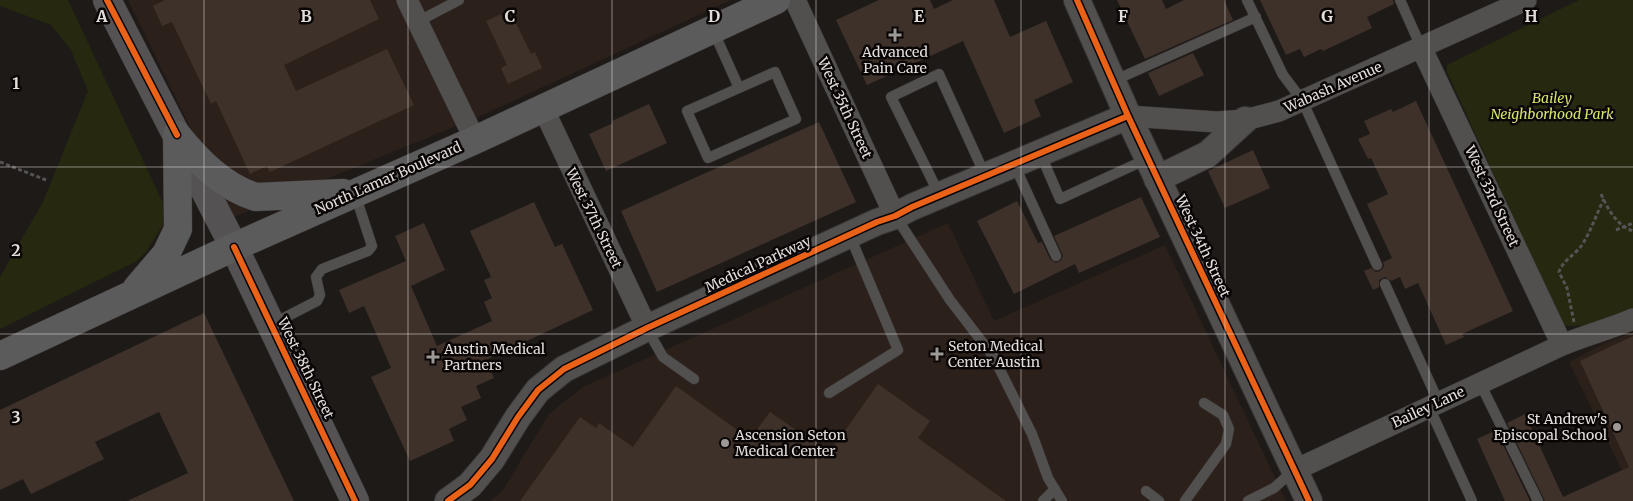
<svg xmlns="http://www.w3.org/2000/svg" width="1633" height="501" font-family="Merriweather,serif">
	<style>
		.built { fill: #2c201a }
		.green { fill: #272810 }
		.building { fill: #3e312a }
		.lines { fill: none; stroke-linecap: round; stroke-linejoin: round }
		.service-casing { stroke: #393534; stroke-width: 11 }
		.minor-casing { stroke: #393534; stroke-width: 22 }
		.tertiary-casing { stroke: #393534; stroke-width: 28 }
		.secondary-casing { stroke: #393534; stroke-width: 29 }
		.primary-casing { stroke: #393534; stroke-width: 29 }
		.path { stroke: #555454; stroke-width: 3; stroke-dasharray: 4 2.5; stroke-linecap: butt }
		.service { stroke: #524f4f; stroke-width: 10 }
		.minor { stroke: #524f4f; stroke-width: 21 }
		.tertiary { stroke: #524f4f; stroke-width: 26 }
		.secondary { stroke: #545253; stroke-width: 28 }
		.primary { stroke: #5c5b5b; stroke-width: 28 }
		.cycleway-casing { stroke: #080504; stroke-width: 9 }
		.cycleway { stroke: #ea6118; stroke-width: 6 }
		.grid { fill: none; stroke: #e2ddda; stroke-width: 1; stroke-opacity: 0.55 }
		.poi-dot { fill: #9d9996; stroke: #080504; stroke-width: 2 }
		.labels { text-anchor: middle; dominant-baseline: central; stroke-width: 5; stroke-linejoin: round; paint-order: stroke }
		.poi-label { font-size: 14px; fill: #e2ddda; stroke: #080504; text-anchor: start }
		.street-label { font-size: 14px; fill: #e2ddda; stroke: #080504 }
		.park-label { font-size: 14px; font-style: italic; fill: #dae46c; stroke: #080504 }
		.grid-label { font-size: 16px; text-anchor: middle; font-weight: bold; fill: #e2ddda; stroke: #080504; stroke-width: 5; stroke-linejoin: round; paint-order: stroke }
	</style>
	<rect width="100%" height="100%" fill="#1e1a18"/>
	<!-- built -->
	<path class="built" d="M128,0H731L478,117L234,217Z
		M948,223L994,321L1165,245L1286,501H490L503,490L549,414L583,387Z
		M1633,332V493L1569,362L1605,343Z"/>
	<!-- green -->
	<path class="green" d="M0,0H68L163,203V225L146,252L137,261L0,329V277L43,202L88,91L71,50L51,25L0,6Z
		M1579,0H1633V314L1610,325L1563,326L1447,72V65Z"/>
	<!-- building -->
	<path class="building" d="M165,0H370L379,19L284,65L296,91L387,49L414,105L270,172L267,166L250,174L216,101L211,104L172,22L162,26L153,6Z
		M879,0H930L934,9L953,0H994L1010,37L1046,21L1073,82L1034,100L1041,116L1004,133L963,41L867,85L836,20Z
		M1117,0H1162L1166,9L1184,0H1224L1233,20L1145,59Z
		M1260,0H1393L1394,4L1367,17L1372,28L1323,51L1321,49L1304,57L1300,49L1286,55Z
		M501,14L506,25L515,21L531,54L535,52L542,68L508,84L501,68L507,65L486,21Z
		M1193,53L1204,75L1159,96L1148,73Z
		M1416,101L1513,311L1462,334L1464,337L1446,345L1418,283L1405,289L1400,277L1391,281L1385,277L1379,280V287L1373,290L1364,271L1371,268L1376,272L1380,271L1384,266L1383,262L1392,258L1367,204L1388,194L1371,158L1368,159L1358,139L1370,134L1364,121L1391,109L1393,112Z
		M649,104L667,143L606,171L589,134L613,123L612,121Z
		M819,122L856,202L657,292L621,211Z
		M1253,150L1270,188L1225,208L1208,171Z
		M1141,197L1160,237L1079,273L1075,264L1014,294L977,221L1017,201L1038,243L1042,242L1050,259L1056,263L1061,260L1063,256L1054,236Z
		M534,202L555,247L562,244L593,310L486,360L494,378L476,386L481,398L461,407L467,420L449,429L454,441L410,461L371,377L391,368L364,306L349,313L339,290L406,261L395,236L424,223L445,270L411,286L437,346L492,321L484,302L492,298L484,280L491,277L470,231Z
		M204,313L294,501H127L188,473L159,412L95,442L104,459L31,494L23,479L0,490V410Z
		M1633,336V501H1545L1507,423L1525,414L1563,497L1629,467L1580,361Z
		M878,384L930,421L918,438L1006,501H520L580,417L596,428L599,423L633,447L676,386L750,439L770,412L829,453Z
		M1495,428L1530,501H1505L1477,439L1492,432L1491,430Z"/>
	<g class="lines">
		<defs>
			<path id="service" d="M1247,0L1283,75L1302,100L1377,265
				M1400,0L1421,47
				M417,22L459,0
				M713,30L739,88L687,111L708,158L796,119L775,72L739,88
				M1113,81L1256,17
				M1040,153L1060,199L1147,159
				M1014,164L1056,256
				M939,194L891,97L939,74L985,175
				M896,217L950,300L993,356L1032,434L1048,478L1062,501
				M1385,284L1439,403
				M272,324L317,301L320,295L316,277L322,269L368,251L372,246L355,194
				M647,329L663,357L694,379
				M1480,383L1538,501
				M829,393L898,350L850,236
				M1429,407L1472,501
				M1146,491L1159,501
				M1043,501L1055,489
				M1185,501L1226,444L1229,429L1223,415L1204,403
				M1248,501L1274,488L1294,470"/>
			<path id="minor" d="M407,0L475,140
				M795,0L895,216
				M1421,47L1562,345
				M543,108L647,328
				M1128,116L1217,122L1245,120L1279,111L1526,0
				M1295,470L1562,345C1586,335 1610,329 1633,319"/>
			<path id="tertiary" d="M1077,0L1128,116L1309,501
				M1157,179L1208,154L1245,120
				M448,501L470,485L492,459L518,417L538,390L564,369L647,328L877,222L895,216L912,207L1128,116"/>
			<path id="secondary" d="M107,0L234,247L355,501"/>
			<path id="primary" d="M177,135C198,161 223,187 256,197L343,193
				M137,288L166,254L178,229L177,135
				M0,356L234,247L475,140L776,0"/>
		</defs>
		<!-- service casing -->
		<use href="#service" class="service-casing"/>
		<!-- minor casing -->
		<use href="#minor" class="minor-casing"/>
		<!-- tertiary casing -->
		<use href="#tertiary" class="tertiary-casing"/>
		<!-- secondary casing -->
		<use href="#secondary" class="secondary-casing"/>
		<!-- primary casing -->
		<use href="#primary" class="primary-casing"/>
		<!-- path -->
		<path class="path" d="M0,162L46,180
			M1601,194C1608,209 1616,225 1633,231
			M1616,230L1633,223
			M1574,322L1567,288L1559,272C1562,261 1575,255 1582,245C1591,231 1596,215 1604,199"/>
		<!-- service -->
		<use href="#service" class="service"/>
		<!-- minor -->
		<use href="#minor" class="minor"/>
		<!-- tertiary -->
		<use href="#tertiary" class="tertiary"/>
		<!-- secondary -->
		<use href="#secondary" class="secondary"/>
		<!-- primary -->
		<use href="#primary" class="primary"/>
		<defs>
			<path id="cycleway" d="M107,0L177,135
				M1077,0L1128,116L1309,501
				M234,247L355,501
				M448,501L470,485L492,459L518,417L538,390L564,369L647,328L877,222L895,216L912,207L1128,116"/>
		</defs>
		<!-- cycleway casing -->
		<use href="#cycleway" class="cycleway-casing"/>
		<!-- cycleway -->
		<use href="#cycleway" class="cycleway"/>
	</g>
	<!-- grid -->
	<path class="grid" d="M204,0V501M408,0V501M612,0V501M816,0V501M1021,0V501M1225,0V501M1429,0V501M0,167H1633M0,334H1633"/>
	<!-- markers -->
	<g class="poi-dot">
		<path d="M892.5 27.5h5v5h5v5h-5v5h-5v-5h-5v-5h5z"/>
		<path d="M934.5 346.5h5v5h5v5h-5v5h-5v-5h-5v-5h5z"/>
		<path d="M430.5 349.5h5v5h5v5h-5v5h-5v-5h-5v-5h5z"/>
		<circle cx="1617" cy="427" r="5"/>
		<circle cx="725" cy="443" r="5"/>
	</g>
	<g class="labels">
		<!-- poi labels -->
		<g class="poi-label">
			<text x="895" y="52" text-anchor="middle">Advanced<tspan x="895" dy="16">Pain Care</tspan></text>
			<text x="948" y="346">Seton Medical<tspan x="948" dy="16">Center Austin</tspan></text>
			<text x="444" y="349">Austin Medical<tspan x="444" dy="16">Partners</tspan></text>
			<text x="1607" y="419" text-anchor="end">St Andrew's<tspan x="1607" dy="16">Episcopal School</tspan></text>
			<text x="735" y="435">Ascension Seton<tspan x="735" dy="16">Medical Center</tspan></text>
		</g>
		<!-- street labels -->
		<g class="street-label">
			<text transform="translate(1333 87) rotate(-24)">Wabash Avenue</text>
			<text transform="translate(845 108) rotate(65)">West 35th Street</text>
			<text transform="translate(388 178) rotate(-24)">North Lamar Boulevard</text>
			<text transform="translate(1492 196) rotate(65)">West 33rd Street</text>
			<text transform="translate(594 218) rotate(64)">West 37th Street</text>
			<text transform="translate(1203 246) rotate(65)">West 34th Street</text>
			<text transform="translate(758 264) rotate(-25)">Medical Parkway</text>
			<text transform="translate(306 368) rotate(64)">West 38th Street</text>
			<text transform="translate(1428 407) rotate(-25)">Bailey Lane</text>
		</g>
		<!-- park labels -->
		<g class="park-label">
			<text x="1552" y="98">Bailey<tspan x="1552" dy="16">Neighborhood Park</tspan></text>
		</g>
	</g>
	<g class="grid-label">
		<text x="102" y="22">A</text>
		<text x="306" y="22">B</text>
		<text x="510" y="22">C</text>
		<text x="714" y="22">D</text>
		<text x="919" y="22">E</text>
		<text x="1123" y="22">F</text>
		<text x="1327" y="22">G</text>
		<text x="1531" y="22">H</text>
		<text x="16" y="89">1</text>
		<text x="16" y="256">2</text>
		<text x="16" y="423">3</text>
	</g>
</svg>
